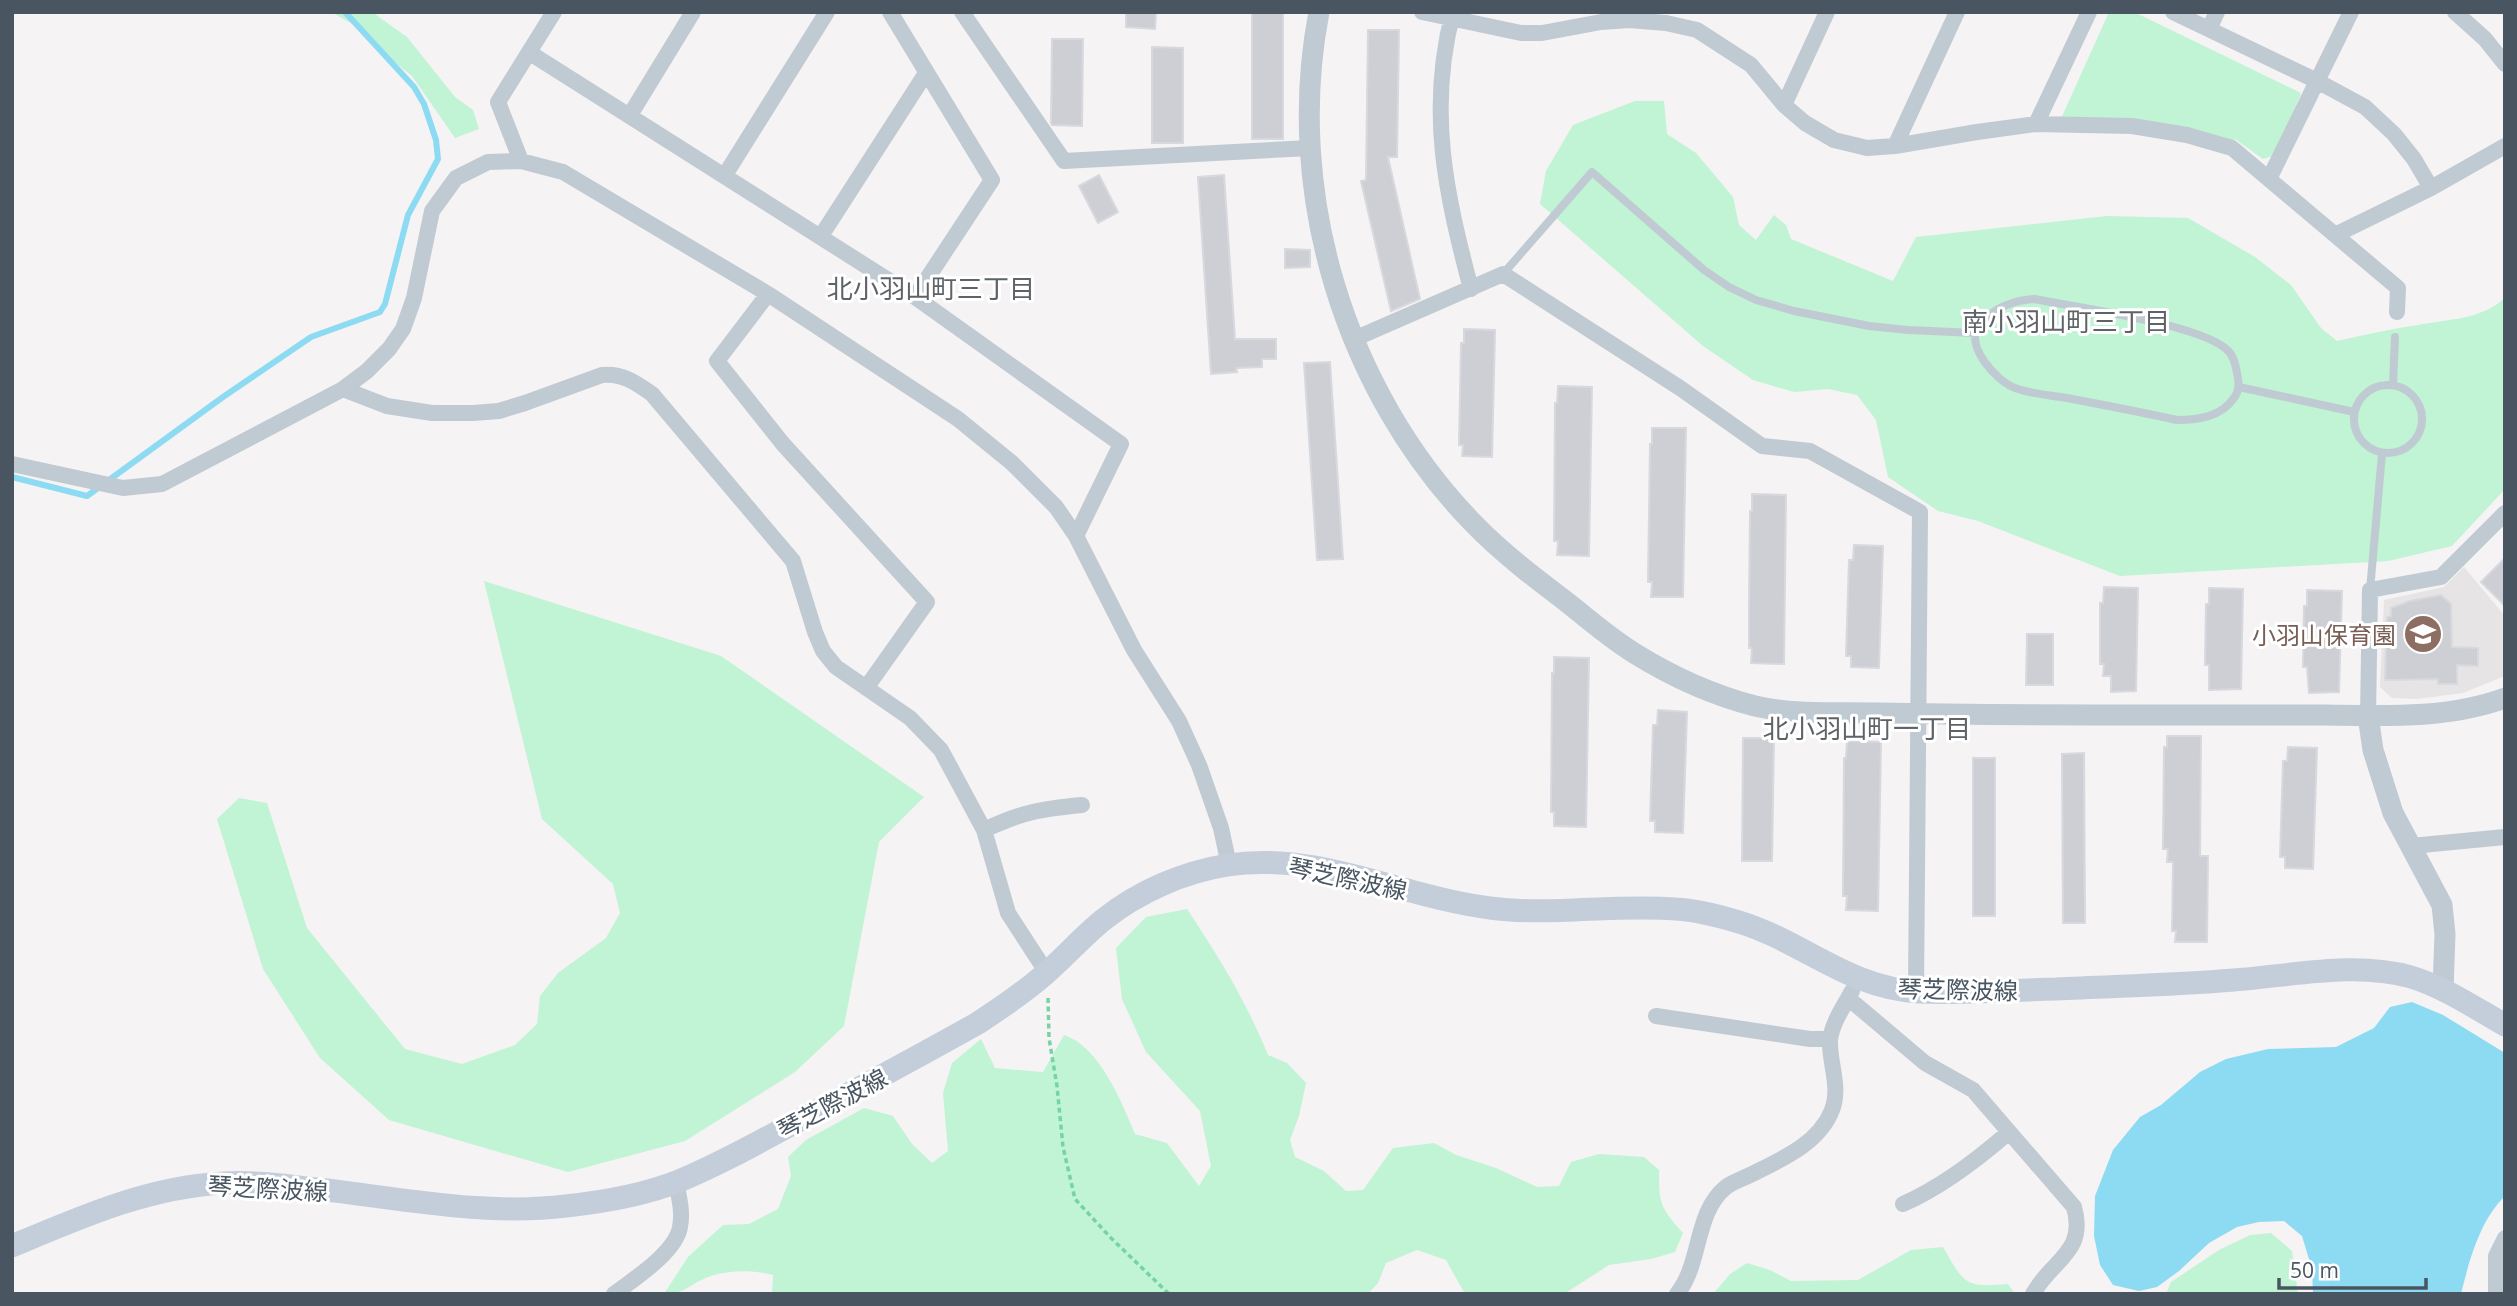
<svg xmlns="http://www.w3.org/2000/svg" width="2517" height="1306" font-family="'Open Sans','Noto Sans JP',sans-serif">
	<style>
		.education { fill: #e6e4e5 }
		.green { fill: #c1f3d5 }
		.water { fill: #8cdbf2 }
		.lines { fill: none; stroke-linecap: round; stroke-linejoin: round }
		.stream { stroke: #8cdbf2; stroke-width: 6 }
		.building { fill: #cdcfd5; stroke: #d7d9de; stroke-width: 2 }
		.path { stroke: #76d3a7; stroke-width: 3.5; stroke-dasharray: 5 3.5; stroke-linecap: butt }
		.service { stroke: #c0cad2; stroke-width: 8 }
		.minor { stroke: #c0cad2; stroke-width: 16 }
		.tertiary { stroke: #c0cad2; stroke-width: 21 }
		.secondary { stroke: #c3ceda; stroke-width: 23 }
		.labels { text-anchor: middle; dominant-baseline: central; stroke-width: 6; stroke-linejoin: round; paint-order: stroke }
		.education-label { font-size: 24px; fill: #785e54; stroke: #fff; text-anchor: end }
		.street-label { font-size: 24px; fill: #495662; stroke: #fff }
		.neighbourhood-label { font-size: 26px; fill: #5f6368; stroke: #fff }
	</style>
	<rect width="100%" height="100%" fill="#f5f3f3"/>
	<!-- education -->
	<path class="education" d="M2464,567L2505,616V676L2463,693L2417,699L2392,698L2380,687L2384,600L2444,587Z"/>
	<!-- green -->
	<path class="green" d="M331,12H372L407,37L455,97L473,110L479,129L455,138L412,76L376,47L360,28Z
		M2109,12H2134L2301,93L2276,155L2263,159L2235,139L2232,144L2060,121Z
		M1635,101H1664L1667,134L1696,153L1733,197L1739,225L1756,240L1774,215L1786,225L1791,239L1893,281L1916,237L2107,216L2188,218L2255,257L2291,285L2321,328L2337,341C2364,335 2391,329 2418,325C2449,319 2480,320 2505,298V489L2452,546L2388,561L2120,576L1978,521L1938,511L1888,477L1876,420L1857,395L1828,389L1794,392L1753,380L1703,346L1540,204L1546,171L1573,125Z
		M484,581L721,656L924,797L879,842L844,1026L795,1072L685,1141L568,1172L389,1120L320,1058L263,969L217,819L239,798L267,803L307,928L405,1049L462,1064L515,1045L537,1024L540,996L558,973L606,938L620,913L613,884L542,819Z
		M1187,909C1220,959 1245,999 1268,1055L1287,1063L1306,1083L1299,1116L1290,1140L1295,1157L1324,1171L1346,1191L1363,1190L1393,1148L1434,1143L1456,1155L1496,1168L1537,1187L1559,1186L1571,1162L1599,1154L1644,1157L1659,1170C1659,1204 1660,1207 1683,1233L1675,1252L1651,1259L1609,1265L1564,1294H1465L1446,1260L1417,1250L1386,1263L1378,1283L1368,1294H772L773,1275C754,1270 730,1270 711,1276C692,1282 686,1294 664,1294L688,1257L723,1225L749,1224L778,1209L791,1176L788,1157L806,1140L864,1108L893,1116L912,1144L932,1163L948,1151L943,1093L952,1063L981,1039L995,1068L1043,1072L1064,1035C1100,1047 1121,1101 1135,1134L1167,1143L1199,1186L1211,1166L1200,1111L1146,1052L1122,999L1116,948L1146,917Z
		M2271,1233L2292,1251L2298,1294H2166L2171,1282L2219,1250L2250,1235Z
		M1943,1247C1964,1283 1964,1288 2008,1284L2015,1294H1713L1730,1274L1747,1263L1770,1270L1791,1281L1858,1280L1911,1250Z"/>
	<!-- water -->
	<path class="water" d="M2412,1002L2443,1015L2505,1053V1196C2480,1220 2469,1261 2461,1294H2313L2312,1269L2302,1236L2284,1221L2259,1222L2237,1227L2209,1243L2179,1271L2157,1287L2139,1291L2113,1285L2100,1265L2094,1236L2095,1196L2113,1150L2140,1117L2161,1105L2200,1072L2226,1059L2268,1049L2336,1047L2374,1028L2390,1007Z"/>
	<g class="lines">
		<!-- stream -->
		<path class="stream" d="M12,477L87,496L223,397L311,337L380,312L385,304L408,215L438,159L436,140L424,104L414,87L345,12"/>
	</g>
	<!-- building -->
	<path class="building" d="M1126,12H1156L1155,29L1126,27Z
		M1252,12H1283V139H1252Z
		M1368,30H1399L1397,157H1388L1420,299L1391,311L1361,181L1366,180Z
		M1052,39H1083L1082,126L1052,125L1051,123Z
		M1152,47L1183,48V143H1152Z
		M1099,175L1118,212L1098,223L1079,186Z
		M1224,175L1235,339H1276V359H1262V367L1236,368L1237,372L1211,374L1198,177Z
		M1285,249L1310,250V267L1285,268Z
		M1464,329L1495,330L1492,457L1462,456L1463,445H1459L1461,343H1464Z
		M1330,362L1343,559L1317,560L1304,363Z
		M1558,386L1592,387L1589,556L1557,555L1558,541H1554L1555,403H1557Z
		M1652,428H1686L1683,597H1651L1652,582H1648L1650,444H1652Z
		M1752,494L1786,495L1784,664L1751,663L1752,648H1749V609L1750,511H1752Z
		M1854,545L1883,546L1879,668L1851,667V656H1846L1849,560H1853Z
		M2505,558V606L2481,582Z
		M2104,587L2138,588L2136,691L2111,692V676H2103L2104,664H2100V603H2103Z
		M2209,588L2243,589L2241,689L2209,690V665H2205L2206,604H2209Z
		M2307,590L2342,591L2339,692L2309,693L2307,667H2303L2304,606H2307Z
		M2441,595L2451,604L2452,647L2478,648V666L2457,665V684H2438V679L2385,680L2387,617L2391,616V608L2410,601Z
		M2027,634H2053V685H2026Z
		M1554,657L1589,658L1586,827L1554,826V812H1551L1552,673H1554Z
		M1658,710L1687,712L1683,833L1655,832V821H1650L1653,725H1657Z
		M2167,736H2201L2200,856H2208L2207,942H2175L2176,931H2172L2173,862H2167L2168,849H2163L2164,747H2167Z
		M1743,738H1774L1772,861H1742Z
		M1847,741L1881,742L1878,911L1846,910L1847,896H1843L1844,758H1846Z
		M2288,747L2317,748L2313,869L2285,868V857H2280L2283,761H2287Z
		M2084,753L2085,923H2063L2062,754Z
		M1973,758H1995V916H1973Z"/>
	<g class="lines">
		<!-- path -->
		<path class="path" d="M1048,998L1049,1038L1057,1086L1063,1147L1075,1199L1110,1237L1169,1294"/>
		<!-- service -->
		<path class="service" d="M1503,274L1592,172L1704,270L1729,287L1756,300L1794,311L1869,326L1908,330L1975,333
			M2035,299C2073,307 2209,325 2230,353C2233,357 2236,367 2237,373C2239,382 2240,390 2234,398C2221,417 2198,420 2177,420C2140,412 2104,405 2067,398C2050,395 2031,394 2015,388C1996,381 1964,345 1979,325C1992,308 2015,300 2035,299Z
			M2354 419a34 34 0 1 1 68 0a34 34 0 1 1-68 0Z
			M2393,385L2395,337
			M2239,387L2354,412
			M2370,590L2382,454"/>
		<!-- minor -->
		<path class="minor" d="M890,12L992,180L915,297
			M962,12L1064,161L1310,148
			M1422,12L1521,33H1542L1601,22L1629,20L1666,23L1697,30L1751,65L1784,105L1805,123L1834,140L1867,148L1895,146L1977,132L2036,124L2132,126L2187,135L2232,148L2398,288L2397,312
			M1453,12C1427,111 1446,194 1471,289
			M2173,12L2317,81L2365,107L2394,134L2414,159L2431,188
			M2455,12L2485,39L2505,64
			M2209,29L2217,12
			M530,53L915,297L1121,444L1076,536
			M1784,105L1827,12
			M630,115L693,12
			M2036,124L2089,12
			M1895,146L1957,12
			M521,161L498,102L554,12
			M725,175L827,12
			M2269,179L2351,12
			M2335,235L2431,188L2505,146
			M821,236L926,73
			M768,294L717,361L783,444L927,602L866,688
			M1354,339L1503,274L1680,388L1762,446L1810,451L1920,512L1916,992
			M343,389L387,406L432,413H473L499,411L525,403L602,375C622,373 635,382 652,394L793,561L815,632L823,651L836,667L910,718L941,750L984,830L1008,913L1047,973
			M12,464L123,488L162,484L343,389L367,371L389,349L403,329L414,298L432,211L456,178L488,162L521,161L563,172L768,294L958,419L1012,463L1056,507L1076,536L1134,650L1179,721L1199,765L1221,828L1229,865
			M2368,716L2370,590L2441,577L2505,513
			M984,830C1022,812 1041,809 1082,805
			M2411,846L2505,837
			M1848,998L1925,1063L1973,1090L2074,1207C2087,1253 2051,1260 2033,1294
			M1656,1016L1810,1039H1830
			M1903,1204C1942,1187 1977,1160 2009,1132
			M614,1294C634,1279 676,1252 680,1227C683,1212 679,1197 676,1182
			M1677,1294C1702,1263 1694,1213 1726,1187C1732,1182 1742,1179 1750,1175C1780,1160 1819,1144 1832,1110C1841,1087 1829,1063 1830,1040C1832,1023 1844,1006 1852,991
			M2496,1294V1256L2505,1238"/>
		<!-- tertiary -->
		<path class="tertiary" d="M1319,12C1284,193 1345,391 1473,523C1502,553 1535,578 1568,603C1589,620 1611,639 1634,653C1671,676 1712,695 1755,706C1794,715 1838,712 1878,713C1972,715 2066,715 2159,715C2215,715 2270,715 2325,715C2385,716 2448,719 2505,698
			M2368,716L2373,750L2393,813L2442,905L2445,934L2443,990"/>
		<!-- secondary -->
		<path class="secondary" d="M12,1246C81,1217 148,1187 224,1183C255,1181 287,1186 318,1189C399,1198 484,1216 566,1206C603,1202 644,1195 679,1181C725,1162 768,1137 811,1114C867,1084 923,1054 978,1023C1001,1008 1023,993 1044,975C1064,958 1082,937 1103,920C1138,892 1183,872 1228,865C1318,851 1402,897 1490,908C1552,916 1613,904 1676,909C1697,910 1719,916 1739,922C1804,942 1848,988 1919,992C1964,994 2010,990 2056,989C2116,986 2175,985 2234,980C2292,976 2354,961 2411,977C2444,987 2475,1008 2505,1025"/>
	</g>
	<!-- icons -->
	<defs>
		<symbol id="school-disc" viewBox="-11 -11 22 22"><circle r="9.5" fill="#8d6e63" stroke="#fff"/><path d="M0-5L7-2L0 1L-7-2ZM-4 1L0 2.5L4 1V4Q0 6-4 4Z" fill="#fff"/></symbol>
	</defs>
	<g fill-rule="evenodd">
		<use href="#school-disc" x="2401" y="612" width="44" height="44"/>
	</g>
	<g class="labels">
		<!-- education labels -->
		<g class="education-label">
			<text x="2396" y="634">小羽山保育園</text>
		</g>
		<!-- street labels -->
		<g class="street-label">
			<text transform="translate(1348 878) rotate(12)">琴芝際波線</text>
			<text transform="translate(1958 989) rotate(1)">琴芝際波線</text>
			<text transform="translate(832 1103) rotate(-28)">琴芝際波線</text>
			<text transform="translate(268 1188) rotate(3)">琴芝際波線</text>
		</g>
		<!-- neighbourhood labels -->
		<g class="neighbourhood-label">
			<text x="931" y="288">北小羽山町三丁目</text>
			<text x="2066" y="321">南小羽山町三丁目</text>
			<text x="1867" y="728">北小羽山町一丁目</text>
		</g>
	</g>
	<!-- border -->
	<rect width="2517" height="1306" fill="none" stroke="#495662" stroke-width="28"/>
	<!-- scale -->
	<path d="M2279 1278v10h147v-10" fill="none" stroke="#495662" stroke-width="3.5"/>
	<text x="2290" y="1278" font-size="21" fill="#495662" stroke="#ffffff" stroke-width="5" paint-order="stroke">50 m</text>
</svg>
